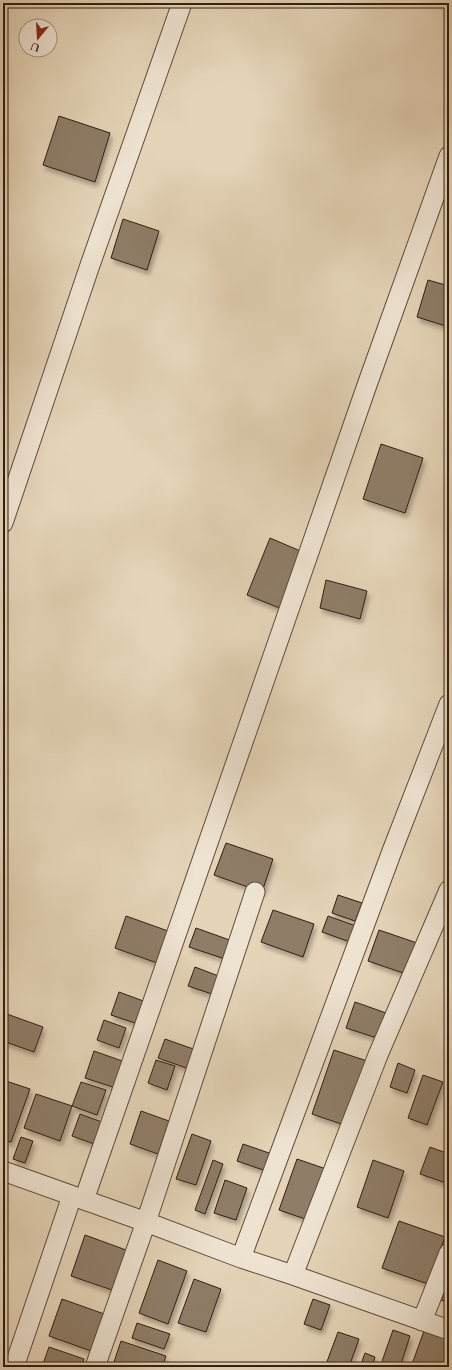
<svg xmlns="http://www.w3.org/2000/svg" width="452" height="1370" font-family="Cardo,serif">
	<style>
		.building { fill: #8f7d68; stroke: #321e11; filter: url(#shadow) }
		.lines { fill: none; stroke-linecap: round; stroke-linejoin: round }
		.minor-casing { stroke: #5f4c3b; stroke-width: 21 }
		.minor { stroke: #eee3d1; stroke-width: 19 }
	</style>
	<defs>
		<filter id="shadow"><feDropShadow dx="2.5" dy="4.5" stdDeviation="2" flood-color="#0004"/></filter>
	</defs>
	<rect width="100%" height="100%" fill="#e5d4b8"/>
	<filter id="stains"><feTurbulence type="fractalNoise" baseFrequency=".005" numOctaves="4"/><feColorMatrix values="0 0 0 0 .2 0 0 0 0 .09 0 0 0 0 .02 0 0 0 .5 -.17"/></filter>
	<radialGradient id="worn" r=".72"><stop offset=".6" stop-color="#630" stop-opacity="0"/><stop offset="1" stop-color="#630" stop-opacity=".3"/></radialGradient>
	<!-- building -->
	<path class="building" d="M59,116L110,133L95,182L43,165Z
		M123,219L159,231L147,270L111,258Z
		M428,280L449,286V327L417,317Z
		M381,444L423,458L405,513L363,499Z
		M270,538L305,553L282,609L247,595Z
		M326,580L367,591L360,619L320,608Z
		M226,843L273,859L262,892L214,875Z
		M338,895L362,903L355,921L332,913Z
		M273,910L314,924L303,957L261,942Z
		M126,916L168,931L157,963L115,948Z
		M328,916L356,926L350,942L322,932Z
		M196,928L235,942L228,960L189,947Z
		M379,930L417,943L406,974L368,961Z
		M195,967L221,977L215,995L188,986Z
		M119,992L146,1002L138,1024L111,1015Z
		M355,1002L386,1013L377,1038L346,1028Z
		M4,1013L43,1027L34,1052L3,1041Z
		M104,1020L126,1028L119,1048L97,1040Z
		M165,1039L199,1051L192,1070L158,1058Z
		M334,1050L370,1062L347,1126L312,1114Z
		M94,1051L125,1062L116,1088L85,1078Z
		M156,1060L175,1066L167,1090L148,1083Z
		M398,1063L415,1070L407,1093L390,1087Z
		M423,1075L443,1082L427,1125L408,1118Z
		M6,1081L30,1089L11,1142L3,1140V1089Z
		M81,1082L106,1090L97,1115L72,1106Z
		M36,1094L72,1106L60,1141L24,1128Z
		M141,1111L169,1121L158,1154L130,1144Z
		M80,1114L102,1122L94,1144L72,1136Z
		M192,1134L211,1141L196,1185L176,1179Z
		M21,1137L33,1141L25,1163L13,1159Z
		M243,1144L272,1154L266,1171L237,1161Z
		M430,1147L449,1154V1184L420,1174Z
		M297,1159L329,1170L311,1221L279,1210Z
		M213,1160L223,1164L205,1214L195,1210Z
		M373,1160L404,1171L388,1218L357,1207Z
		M225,1180L247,1188L236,1220L214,1213Z
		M399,1221L445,1237L428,1284L382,1268Z
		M85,1235L126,1250L112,1290L71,1276Z
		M158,1260L187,1271L168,1324L139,1313Z
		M194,1279L221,1289L206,1332L178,1323Z
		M449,1279V1303L441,1300Z
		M62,1299L107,1315L94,1352L49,1336Z
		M313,1299L330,1305L321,1330L304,1324Z
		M137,1323L170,1334L164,1349L132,1338Z
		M393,1330L410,1336L400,1367H380Z
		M424,1331L449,1340V1359L446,1367H411Z
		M338,1332L359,1339L349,1367H325Z
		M121,1341L166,1356L162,1367H129L114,1362Z
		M49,1347L84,1359L81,1367H42Z
		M365,1353L375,1357L372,1367H360Z"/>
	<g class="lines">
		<defs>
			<path id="minor" d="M3,523L89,268L182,3
				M3,1171L146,1222L241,1258L293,1275L449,1330
				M84,1200L367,385L449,156
				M241,1258L392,851L449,704
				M293,1275L378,1055L449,890
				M422,1321L449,1253
				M14,1367L72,1196
				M95,1367L146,1222L255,892"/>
		</defs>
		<!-- minor casing -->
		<use href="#minor" class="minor-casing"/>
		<!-- minor -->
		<use href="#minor" class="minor"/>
	</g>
	<!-- margin -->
	<rect width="452" height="1370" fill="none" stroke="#e5d4b8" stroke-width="16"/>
	<rect x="4" y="4" width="444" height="1362" fill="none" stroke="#321e11" stroke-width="2"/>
	<rect x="8" y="8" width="436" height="1354" fill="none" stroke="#321e11"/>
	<!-- north arrow -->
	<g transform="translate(38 38) rotate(198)"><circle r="19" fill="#eee3d1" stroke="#a39484"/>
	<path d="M0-3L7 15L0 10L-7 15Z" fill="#8f2418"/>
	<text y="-6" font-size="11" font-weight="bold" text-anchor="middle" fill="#321e11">U</text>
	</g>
	<rect width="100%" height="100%" filter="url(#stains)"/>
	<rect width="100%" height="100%" fill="url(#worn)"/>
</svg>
